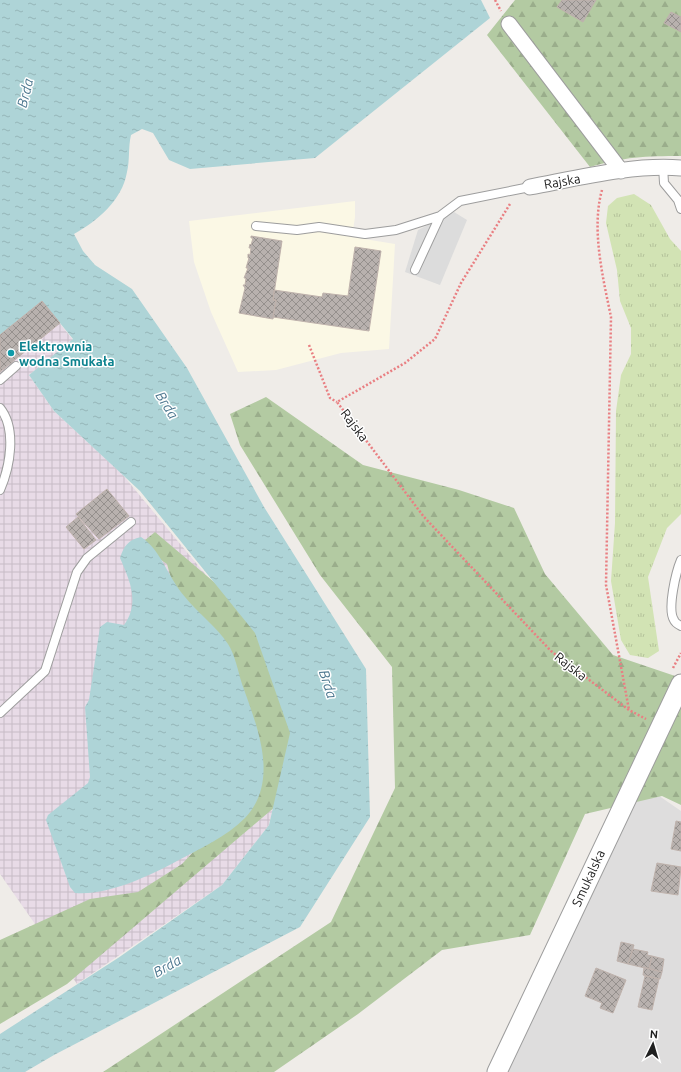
<svg xmlns="http://www.w3.org/2000/svg" width="681" height="1072" font-family="Ubuntu,sans-serif">
	<style>
		.residential { fill: #dedddd }
		.industrial { fill: url(#industrial-grid) }
		.education { fill: #fbf8e5 }
		.grass { fill: url(#grass-tufts) }
		.forest { fill: url(#forest-firs) }
		.parking { fill: #dcdcdc }
		.water { fill: url(#water-ripples) }
		.building { fill: url(#building-cross-hatch); stroke: #bfb2ac }
		.lines { fill: none; stroke-linecap: round; stroke-linejoin: round }
		.service-casing { stroke: #9d9d9d; stroke-width: 10 }
		.minor-casing { stroke: #9d9d9d; stroke-width: 17 }
		.tertiary-casing { stroke: #9d9d9d; stroke-width: 21 }
		.path { stroke: #e97f82; stroke-width: 2.5; stroke-dasharray: 2 2; stroke-linecap: butt }
		.service { stroke: #fff; stroke-width: 8 }
		.minor { stroke: #fff; stroke-width: 15 }
		.tertiary { stroke: #fff; stroke-width: 19 }
		.culture-dot { fill: #0f9aa8; stroke: #fff; stroke-width: 1.5 }
		.labels { text-anchor: middle; dominant-baseline: central; stroke-width: 3; stroke-linejoin: round; paint-order: stroke }
		.street-label { font-size: 13px; fill: #202020; stroke: #fff }
		.culture-label { font-size: 13px; font-weight: bold; fill: #0d838f; stroke: #fff; text-anchor: start }
		.water-label { font-size: 14px; font-style: italic; fill: #4c778f; stroke: #fff }
	</style>
	<defs>
		<pattern id="industrial-grid" width="8" height="8" patternUnits="userSpaceOnUse"><rect width="8" height="8" fill="#e8dbe7"/><path d="M0 4h8M4 0v8" fill="none" stroke="#c7bcc6"/></pattern>
		<pattern id="grass-tufts" width="24" height="20" patternUnits="userSpaceOnUse"><rect width="24" height="20" fill="#d2e3b4"/><path d="M3 7l-1-3M5 7V3M7 7l1-3M15 17l-1-3M17 17v-4M19 17l1-3" fill="none" stroke="#b4c29a"/></pattern>
		<pattern id="forest-firs" width="22" height="20" patternUnits="userSpaceOnUse"><rect width="22" height="20" fill="#b3caa2"/><path d="M5 1l3.5 6h-7zM16 11l3.5 6h-7z" fill="#9aad8b"/></pattern>
		<pattern id="water-ripples" width="26" height="14" patternUnits="userSpaceOnUse"><rect width="26" height="14" fill="#aed4d7"/><path d="M2 4q2-2 4 0t4 0M15 11q2-2 4 0t4 0" fill="none" stroke="#95b6b8"/></pattern>
		<pattern id="building-cross-hatch" width="8" height="8" patternUnits="userSpaceOnUse"><rect width="8" height="8" fill="#b8b1ae"/><path d="M0 0l8 8M0 8l8-8" fill="none" stroke="#95908d"/></pattern>
	</defs>
	<rect width="100%" height="100%" fill="#efece8"/>
	<!-- residential -->
	<path class="residential" d="M639,782L681,811V1072H497Z"/>
	<!-- industrial -->
	<path class="industrial" d="M42,301L73,340L29,375L54,411L122,474L255,634L290,733L269,825L222,885L77,984L0,874V335Z"/>
	<!-- education -->
	<path class="education" d="M355,201V217L352,237L395,244L389,349L341,353L276,370L238,372L211,312L194,262L189,221Z"/>
	<!-- grass -->
	<path class="grass" d="M634,194L651,205L670,239L681,251V514L667,528L648,577L659,651L648,658L630,655L621,640L611,581L615,523L616,411L621,375L631,354V328L620,301L617,270L606,223L608,206L617,198Z"/>
	<!-- forest -->
	<path class="forest" d="M515,0H681V156C646,156 623,157 590,167L487,35Z
		M266,397L363,465L459,490L514,508L545,574L613,655L681,678V805L662,796L585,814L530,935L442,950L358,1014L274,1072H103L331,922L395,788L392,667L320,575L240,445L230,414Z
		M155,532L259,620L291,700L296,789L67,984L0,1024V940L90,899L138,892L182,864L247,794L176,597L167,564L139,545Z"/>
	<!-- parking -->
	<path class="parking" d="M454,212L467,220L440,285L405,272L418,230Z"/>
	<!-- water -->
	<path class="water" d="M0,0H481L490,18L315,158L190,169L169,160L153,133L142,129L131,135C128,148 130,160 127,172C122,201 97,221 74,234L83,251L95,265L132,289L187,368L264,507L366,669L370,817L300,927L54,1055L25,1072H0V1034L118,958L222,885L269,825L290,733L255,633L140,491L54,411L29,375L73,339L42,301L0,335Z
		M141,537C162,551 168,578 185,597C198,613 217,627 228,644C235,655 238,671 242,684C256,724 281,780 245,818C226,837 201,848 177,861C149,876 107,896 75,893L70,887L46,820L48,815L88,783L90,777L85,707L89,700L100,627L107,622L124,625C140,603 130,581 120,558C124,546 128,540 141,537Z"/>
	<!-- building -->
	<path class="building" d="M562,0H596L583,22L557,7Z
		M671,12L681,17V32L664,23Z
		M251,236L282,241L273,300H276L273,319L239,313L245,288L243,285H245L246,278H244L248,268H246L249,258H248V254L250,255L251,248H249L250,244L251,245L253,238H251Z
		M355,247L381,251L369,331L273,317L276,300H273L274,290L322,297L323,293L348,296Z
		M42,301L60,323L0,372V335Z
		M107,489L129,516L99,539L76,514Z
		M78,517L96,540L84,549L66,527Z
		M676,821L681,822V851L671,849Z
		M657,863L681,867L678,895L651,891Z
		M621,942L634,945L628,964L617,961Z
		M633,949L648,952L647,955L652,956L649,969L628,964Z
		M652,956L664,959L662,972L649,969Z
		M644,967L662,972L660,979L643,975Z
		M596,968L626,980L613,1013L600,1008L602,1003L585,996Z
		M645,976L659,979L652,1010L638,1007Z"/>
	<g class="lines">
		<defs>
			<path id="service" d="M663,166L664,183L678,200L681,209
				M256,226L297,230L319,227L365,234L396,230L440,216
				M415,270L440,216L460,201L530,187
				M0,380L16,366
				M0,408C17,429 10,467 0,490
				M681,560C676,572 667,609 674,620C675,623 679,625 681,626
				M0,713L45,671L77,572L87,558L131,522"/>
			<path id="minor" d="M509,24L621,171
				M530,187C578,178 633,164 681,168"/>
			<path id="tertiary" d="M497,1072L681,684"/>
		</defs>
		<!-- service casing -->
		<use href="#service" class="service-casing"/>
		<!-- minor casing -->
		<use href="#minor" class="minor-casing"/>
		<!-- tertiary casing -->
		<use href="#tertiary" class="tertiary-casing"/>
		<!-- path -->
		<path class="path" d="M495,0L501,11
			M602,190C591,229 603,278 611,317L606,585L629,710
			M510,204L461,283L435,339L405,363L337,402L424,517L551,651L629,710L646,719
			M309,345L330,398L337,402
			M673,668L681,653"/>
		<!-- service -->
		<use href="#service" class="service"/>
		<!-- minor -->
		<use href="#minor" class="minor"/>
		<!-- tertiary -->
		<use href="#tertiary" class="tertiary"/>
	</g>
	<!-- markers -->
	<circle class="culture-dot" cx="11" cy="353" r="4"/>
	<g class="labels">
		<!-- street labels -->
		<g class="street-label">
			<text transform="translate(562 181) rotate(-10)">Rajska</text>
			<text transform="translate(355 425) rotate(53)">Rajska</text>
			<text transform="translate(571 666) rotate(38)">Rajska</text>
			<text transform="translate(588 878) rotate(-65)">Smukalska</text>
		</g>
		<!-- culture labels -->
		<g class="culture-label">
			<text x="19" y="346">Elektrownia<tspan x="19" dy="15">wodna Smukała</tspan></text>
		</g>
		<!-- water labels -->
		<g class="water-label">
			<text transform="translate(25 93) rotate(-76)">Brda</text>
			<text transform="translate(167 405) rotate(58)">Brda</text>
			<text transform="translate(328 684) rotate(72)">Brda</text>
			<text transform="translate(167 966) rotate(-30)">Brda</text>
		</g>
	</g>
	<!-- north arrow -->
	<g transform="translate(653 1044) rotate(5)" stroke="#ffffff" stroke-width="3" paint-order="stroke">
	<path d="M0-3L7 15L0 10L-7 15Z" fill="#202020"/>
	<text y="-6" font-size="11" font-weight="bold" text-anchor="middle" fill="#202020">N</text>
	</g>
</svg>
